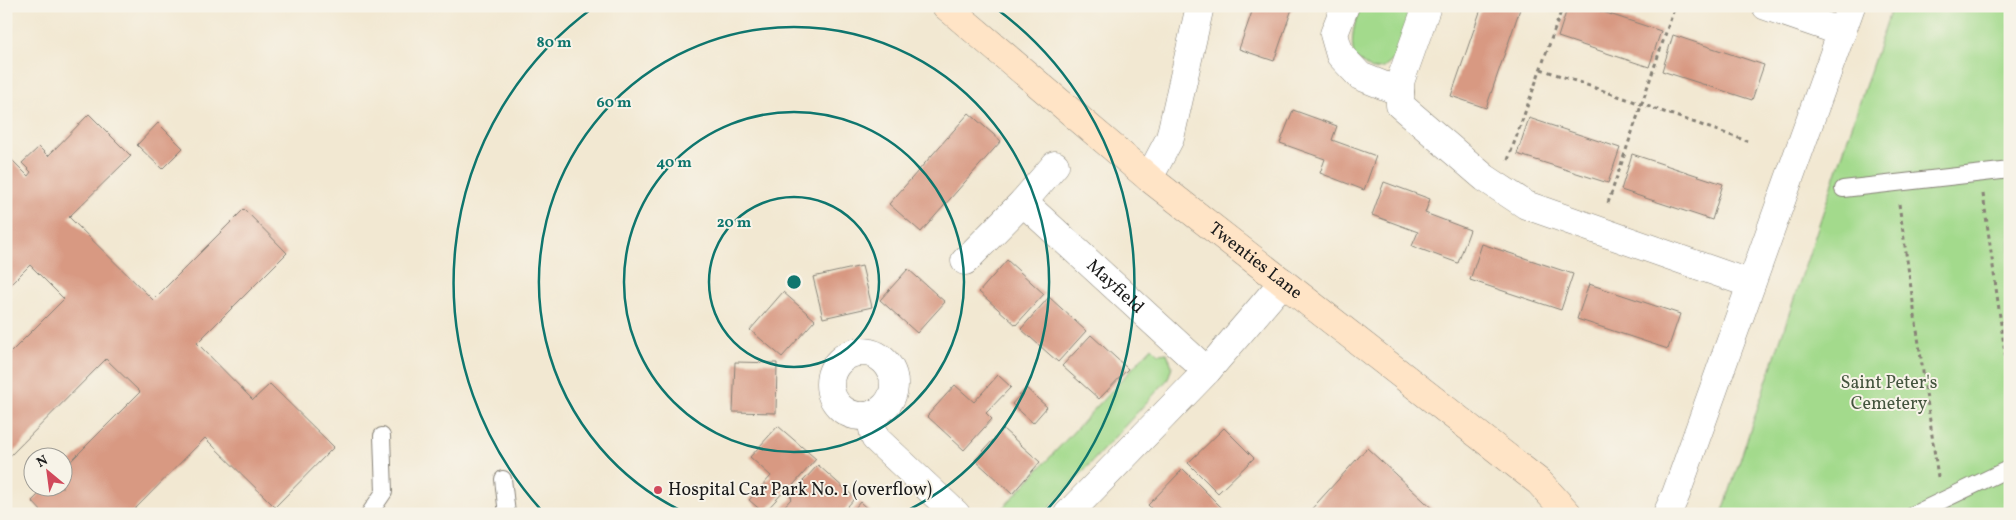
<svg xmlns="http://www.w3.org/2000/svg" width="2016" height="520" font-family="Vollkorn,serif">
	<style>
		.green { fill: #a3da8c; stroke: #607b54 }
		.building { fill: #d89982 }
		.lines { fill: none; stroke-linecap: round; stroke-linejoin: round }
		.lane-casing { stroke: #878277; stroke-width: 18 }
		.street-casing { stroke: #878277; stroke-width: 29 }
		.secondary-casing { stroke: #878277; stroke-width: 29 }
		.path { stroke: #878277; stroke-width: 3; stroke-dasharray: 4 4; stroke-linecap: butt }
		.lane { stroke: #fff; stroke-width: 16 }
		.street { stroke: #fff; stroke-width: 28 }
		.secondary { stroke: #ffe4c6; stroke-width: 28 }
		.ring { fill: none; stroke: #0f766e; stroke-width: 2.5 }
		.poi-dot { fill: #d1495b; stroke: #f7f3e8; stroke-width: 2 }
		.labels { text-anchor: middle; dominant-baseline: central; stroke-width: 4; stroke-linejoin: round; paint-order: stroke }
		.street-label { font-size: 18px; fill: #1c1c1c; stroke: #f7f3e8 }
		.park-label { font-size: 18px; fill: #44553e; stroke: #f7f3e8 }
		.poi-label { font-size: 18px; fill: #1c1c1c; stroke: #f7f3e8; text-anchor: start }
		.centre { fill: #0f766e; stroke: #f7f3e8; stroke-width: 2.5 }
		.ring-label { font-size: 15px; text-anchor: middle; font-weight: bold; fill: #0f766e; stroke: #f7f3e8; stroke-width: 4; stroke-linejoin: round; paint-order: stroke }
	</style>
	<rect width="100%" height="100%" fill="#f7f3e8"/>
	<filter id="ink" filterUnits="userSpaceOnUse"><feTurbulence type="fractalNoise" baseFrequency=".02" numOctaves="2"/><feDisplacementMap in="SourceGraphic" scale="10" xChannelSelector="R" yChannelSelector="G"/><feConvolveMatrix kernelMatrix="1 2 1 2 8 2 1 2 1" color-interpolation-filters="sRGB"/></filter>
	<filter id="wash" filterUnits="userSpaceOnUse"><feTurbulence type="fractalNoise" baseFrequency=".0096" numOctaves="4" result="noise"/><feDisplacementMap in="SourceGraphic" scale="20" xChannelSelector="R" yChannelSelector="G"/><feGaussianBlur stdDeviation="1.12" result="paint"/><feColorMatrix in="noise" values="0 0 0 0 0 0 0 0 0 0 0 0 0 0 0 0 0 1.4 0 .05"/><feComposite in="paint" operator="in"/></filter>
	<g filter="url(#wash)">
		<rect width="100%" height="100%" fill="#f2e8d2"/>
		<!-- green -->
		<path class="green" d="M1361,6H1415L1398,56L1384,68L1372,70L1354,57C1350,38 1354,24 1361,6Z
			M1892,6H2010V514H1722Z
			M1152,347L1159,354L1167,353L1172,366L1168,379L1044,514H1007L1001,510Z"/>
		<g id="blocks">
			<!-- building -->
			<path class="building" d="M1254,6H1293L1274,61L1239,49Z
				M1482,6H1521L1486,108L1451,96Z
				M1568,6H1585L1661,31L1649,67L1558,37Z
				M1673,35L1764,65L1752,100L1662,71Z
				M1293,110L1337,126L1332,140L1376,156L1364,190L1320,173L1325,159L1280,143Z
				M969,113L1001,141L921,232L889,204Z
				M89,114L131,156L69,217L153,300L244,209L287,253L197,343L253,400L270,384L334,447L275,507L205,438L130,514H44L32,501L45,488H62V470L140,392L106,359L6,460V357L64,299L30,265L6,289V154L28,176L31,172L22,163L39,147L48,156Z
				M1529,118L1620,148L1608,183L1517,154Z
				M158,123L183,148L162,169L137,145Z
				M1632,154L1723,184L1712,220L1621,190Z
				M1384,182L1430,199L1425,213L1470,230L1458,263L1412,246L1418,232L1372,215Z
				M1482,244L1573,274L1561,310L1470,280Z
				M1007,260L1044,294L1016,325L979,292Z
				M862,266L872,307L823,318L813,277Z
				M908,269L945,302L917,333L880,300Z
				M1589,284L1680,314L1668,349L1577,319Z
				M783,292L815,320L782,357L750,330Z
				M1049,297L1086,331L1058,362L1021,329Z
				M1091,335L1128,369L1099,399L1062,366Z
				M735,362L777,363L776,413L733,412Z
				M998,375L1011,387L986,413L992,419L964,450L927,416L955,385L974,402Z
				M1026,388L1047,407L1033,423L1012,404Z
				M778,426L816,459L788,491L786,489L764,513L749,500L771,476L750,457Z
				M1224,428L1254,458L1218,493L1188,463Z
				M1003,429L1040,462L1012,494L975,460Z
				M1367,448L1438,514H1307Z
				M818,465L855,498L841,514H809L804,508L799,514H777L792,498L790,495Z
				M1183,469L1225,511L1222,514H1157L1148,505Z
				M860,502L873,514H850Z"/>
		</g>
	</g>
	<g filter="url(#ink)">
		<use href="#blocks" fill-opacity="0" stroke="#878277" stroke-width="1"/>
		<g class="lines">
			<defs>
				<path id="lane" d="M1843,189L2010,170
					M503,479L507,514
					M369,514L384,492L382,436
					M1914,514L2010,468"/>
				<g id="street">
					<path d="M1345,6L1334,34L1340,55L1360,76L1400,92"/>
					<path d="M1427,6L1400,82V105L1485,178L1526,205L1751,284"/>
					<path d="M1766,6L1842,32"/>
					<path d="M1149,178L1170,138L1200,6"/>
					<path id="s1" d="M1023,202L1207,371"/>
					<path d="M965,261L1023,202L1055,165"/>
					<circle cx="862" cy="384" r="32"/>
					<path d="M870,416L875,438L956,514"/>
					<path d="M1068,514L1207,371L1283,282"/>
					<path d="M1667,514L1676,494L1851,6"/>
				</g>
				<g id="secondary">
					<path id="s2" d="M946,6L1149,178L1539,482L1568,514"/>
				</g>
			</defs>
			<!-- lane casing -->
			<use href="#lane" class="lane-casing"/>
			<!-- street casing -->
			<use href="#street" class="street-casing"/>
			<!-- secondary casing -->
			<use href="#secondary" class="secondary-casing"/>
			<!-- path -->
			<path class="path" d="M1541,69L1747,141
				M1508,160L1563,6
				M1983,194L2010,389
				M1608,203L1675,6
				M1899,204L1938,477"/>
			<!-- lane -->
			<use href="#lane" class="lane"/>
			<!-- street -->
			<use href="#street" class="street"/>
			<!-- secondary -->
			<use href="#secondary" class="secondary"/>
		</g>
	</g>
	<!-- distance rings -->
	<g class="ring">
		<circle cx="794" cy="282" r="85"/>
		<circle cx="794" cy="282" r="170"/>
		<path d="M686 513A255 255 0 1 1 902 513"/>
		<path d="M543 512A340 340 0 0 1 594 7M994 7A340 340 0 0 1 1045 512"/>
	</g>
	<!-- markers -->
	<circle class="poi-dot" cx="658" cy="490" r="5"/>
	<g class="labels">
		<!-- street labels -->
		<g class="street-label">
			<text stroke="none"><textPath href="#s2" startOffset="401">Twenties Lane</textPath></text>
			<text stroke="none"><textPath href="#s1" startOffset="125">Mayfield</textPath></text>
		</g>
		<!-- park labels -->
		<g class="park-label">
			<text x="1889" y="383">Saint Peter's<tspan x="1889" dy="21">Cemetery</tspan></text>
		</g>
		<!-- poi labels -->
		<g class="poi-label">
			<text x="668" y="490">Hospital Car Park No. 1 (overflow)</text>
		</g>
	</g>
	<circle cx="794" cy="282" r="8" class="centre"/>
	<g class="ring-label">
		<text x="554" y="47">80 m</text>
		<text x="614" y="107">60 m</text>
		<text x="674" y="167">40 m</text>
		<text x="734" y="227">20 m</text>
	</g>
	<!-- margin -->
	<rect width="2016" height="520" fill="none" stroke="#f7f3e8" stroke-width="25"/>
	<!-- north arrow -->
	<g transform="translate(48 472) rotate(331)"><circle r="24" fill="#f7f3e8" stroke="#9f9d96"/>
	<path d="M0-4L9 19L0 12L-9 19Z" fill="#d1495b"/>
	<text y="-8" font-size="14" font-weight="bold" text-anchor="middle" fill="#1c1c1c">N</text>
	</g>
</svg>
